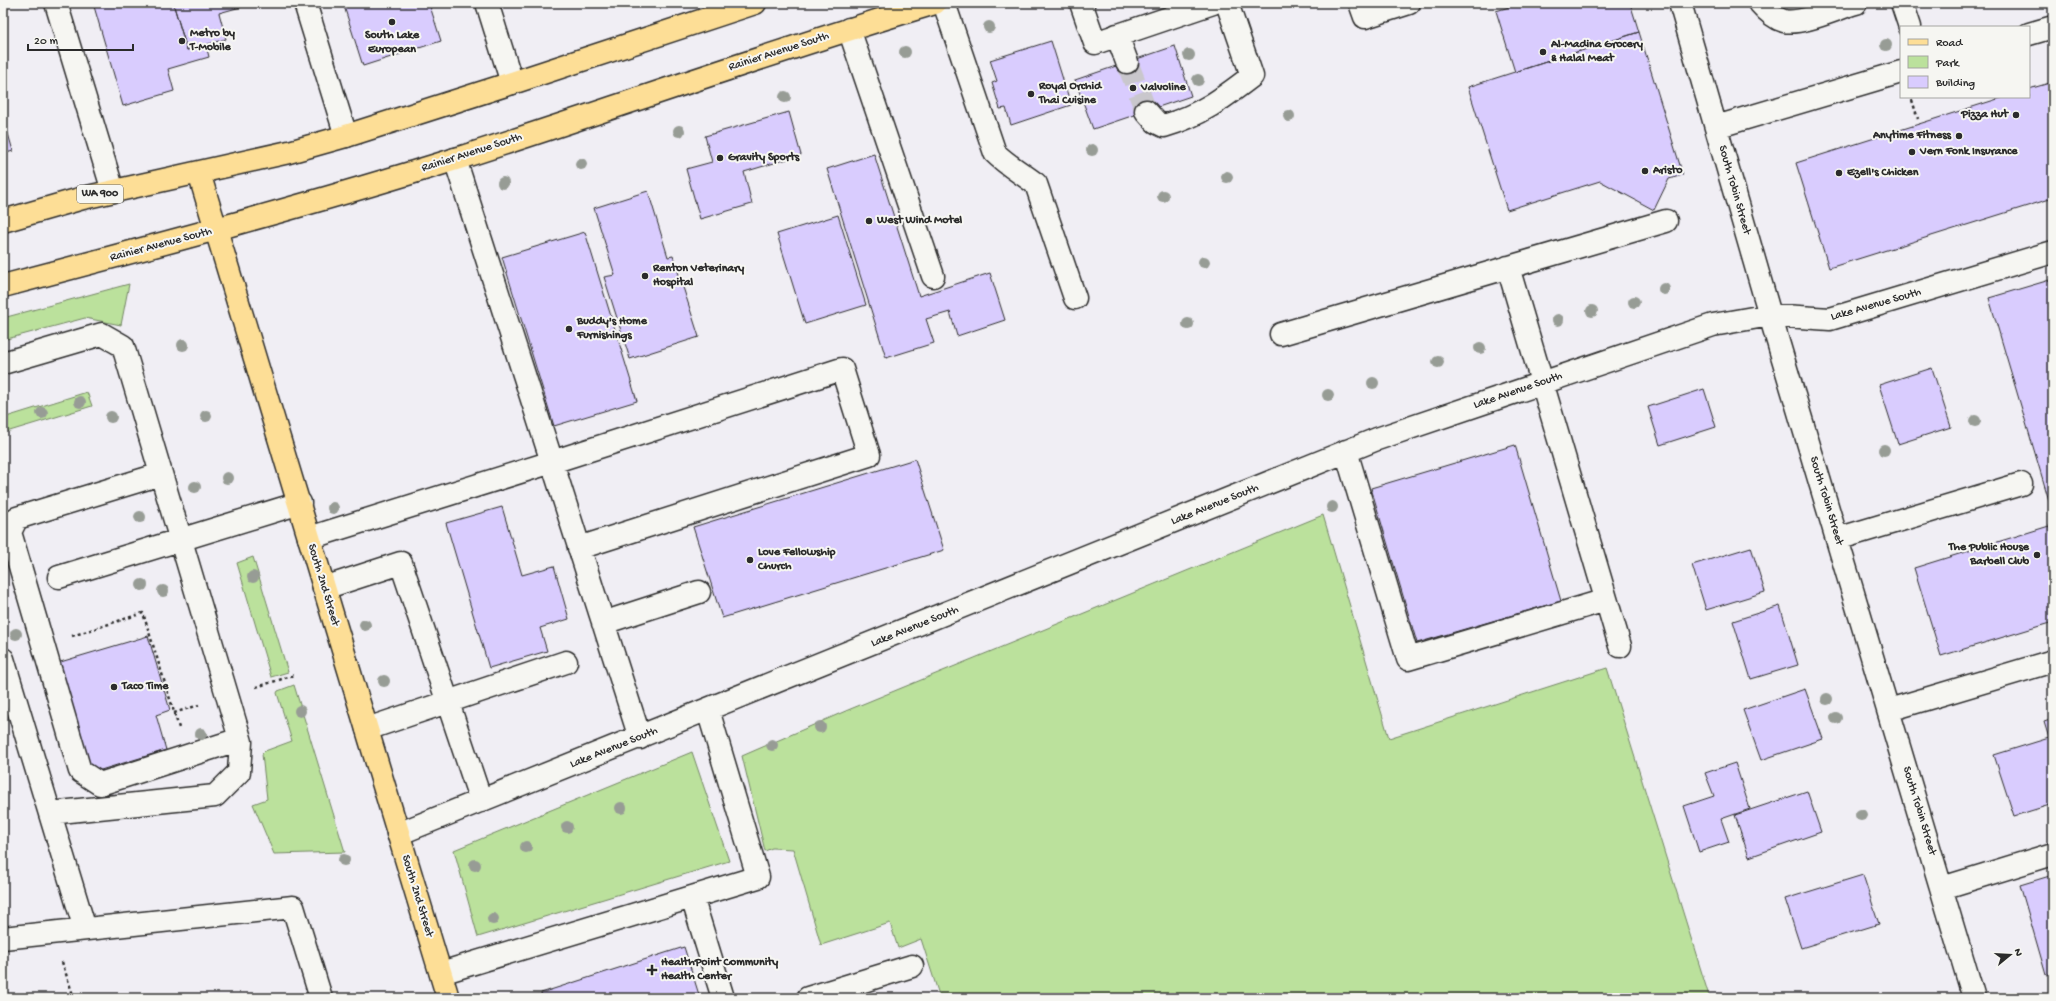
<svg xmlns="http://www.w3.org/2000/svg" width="2056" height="1001" font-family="'Gochi Hand',sans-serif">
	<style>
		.green { fill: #bbe19c; stroke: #738664 }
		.building { fill: #d9ccfe; stroke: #2b2b2b }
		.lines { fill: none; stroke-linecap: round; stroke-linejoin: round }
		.minor-tunnel { stroke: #c9c7cc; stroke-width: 22; stroke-dasharray: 22 11; stroke-linecap: butt }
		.minor-casing { stroke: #2b2b2b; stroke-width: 25 }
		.major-casing { stroke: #2b2b2b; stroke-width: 25 }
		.path { stroke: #2b2b2b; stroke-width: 2.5; stroke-dasharray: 3 3; stroke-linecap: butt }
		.minor { stroke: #f6f6f2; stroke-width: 22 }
		.major { stroke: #fdde96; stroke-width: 22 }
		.tree { fill: #979c95 }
		.poi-dot { fill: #2b2b2b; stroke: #f6f6f2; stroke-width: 1.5 }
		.labels { text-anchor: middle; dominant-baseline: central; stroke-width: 4; stroke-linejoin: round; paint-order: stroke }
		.shield { fill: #f6f6f2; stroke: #686867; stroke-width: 1 }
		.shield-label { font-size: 11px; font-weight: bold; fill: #2b2b2b }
		.poi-label { font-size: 12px; font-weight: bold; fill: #2b2b2b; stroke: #f6f6f2; text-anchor: start }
		.street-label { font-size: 12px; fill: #2b2b2b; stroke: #f6f6f2 }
	</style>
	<rect width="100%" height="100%" fill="#f0eef4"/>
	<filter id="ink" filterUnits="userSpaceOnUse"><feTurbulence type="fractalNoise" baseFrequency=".025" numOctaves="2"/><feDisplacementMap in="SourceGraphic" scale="8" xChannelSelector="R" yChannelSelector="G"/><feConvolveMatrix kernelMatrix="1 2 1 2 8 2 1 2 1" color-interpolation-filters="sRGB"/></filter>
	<g filter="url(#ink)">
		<!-- green -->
		<path class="green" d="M129,284L121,325L85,318L3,340V318Z
			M87,392L92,406L3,433V418Z
			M1323,515L1389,738L1607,668L1709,996L1705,998H940L921,939L898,948L890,923L821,945L793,849L772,848L765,851L742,756L848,710Z
			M253,557L288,672L271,677L237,563Z
			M294,685L345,852L274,854L253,804L267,799L262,754L265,751L292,741L277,693L278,691Z
			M692,752L729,861L478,937L454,850Z"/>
		<!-- building -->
		<path class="building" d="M93,3H173L187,50L206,45L209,57L168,69L174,91L123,106Z
			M173,3H255L219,13L226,39L187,50Z
			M343,3H429L441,41L363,66Z
			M1522,3H1630L1639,32L1515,72L1496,11Z
			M1639,32L1683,175L1669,179L1654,210L1600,181L1507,210L1468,87Z
			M1051,41L1071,105L1011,125L1006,108L1000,109L992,83L997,81L990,60Z
			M1175,46L1191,96L1093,129L1075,80Z
			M2053,82V198L1829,268L1796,163L2004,97H2029V89Z
			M789,112L801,155L744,172L752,204L700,219L686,169L712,162L705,136Z
			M3,116L13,151L3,154Z
			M874,154L919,296L990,273L1005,320L957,336L950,312L926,319L934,343L886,358L827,169Z
			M648,191L668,257L673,256L699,337L630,359L604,277L615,275L594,208Z
			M838,215L866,305L805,324L777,234Z
			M585,232L637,401L554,426L502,257Z
			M2053,279V514L1989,298Z
			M1932,368L1951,427L1898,444L1879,385Z
			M1704,389L1716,427L1660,445L1648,407Z
			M1515,445L1561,601L1417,643L1371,488Z
			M915,459L944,550L722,618L693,527Z
			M502,507L522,575L554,566L569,619L540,628L547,651L489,668L446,523Z
			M2049,526L2053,540V622L1941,656L1914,568Z
			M1751,547L1765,592L1706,610L1692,565Z
			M1780,606L1798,665L1751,679L1733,621Z
			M148,636L170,710L156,715L166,750L91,773L57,663Z
			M1805,689L1823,739L1761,760L1743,710Z
			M2053,719V804L2014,816L1994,755L2049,738L2044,722Z
			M1735,763L1750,809L1721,819L1729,842L1699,852L1684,806L1714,796L1705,773Z
			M1807,791L1821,832L1749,857L1735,815Z
			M1863,875L1879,924L1801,948L1785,899Z
			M2053,875V973L2046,975L2020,885Z
			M684,947L700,998H542L541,993Z"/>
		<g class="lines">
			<!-- minor-tunnel -->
			<path class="minor-tunnel" d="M1127,62L1146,111"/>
			<defs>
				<path id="minor" d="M56,3L113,191
					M305,3L346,136
					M487,3L512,83
					M944,3L995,153C1008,166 1022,173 1036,184L1075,298
					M1081,3L1095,43L1213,3
					M1360,3L1365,17L1409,3
					M1680,3L1770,315L1974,998
					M1760,3C1766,10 1774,18 1784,21C1802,25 1838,8 1856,3
					M1902,3L1910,27
					M849,29L933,276
					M2029,34L2053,27
					M1117,35L1127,62
					M1146,111L1156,122L1164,126C1201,115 1222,99 1252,76L1227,3
					M1716,127L1901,72
					M1508,267L1620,646
					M1281,334L1666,221
					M3,363L102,334L123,346L241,742L239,772L215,796L50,813
					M1346,451L1408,659L1606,600
					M161,474L17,518L10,532L80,771L100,784L240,739
					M309,538L552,462L455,159
					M1837,539L2021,484
					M579,548L869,455L842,369L552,462L640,738
					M59,577L300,503
					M324,588L401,563L481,801
					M603,623L699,592
					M3,659L85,929
					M1889,710L2053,661
					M367,729L566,662
					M398,834L1377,439L1713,325L1770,315L1830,319L2053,252
					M1942,888L2053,854
					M692,897L723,998
					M3,938L293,907L321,998
					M441,973L758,877L708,710
					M808,998L912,966"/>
				<path id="major" d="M199,173L448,998
					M3,221L83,198L289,152L346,136L512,83L755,3
					M3,286C155,246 306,206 456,159C616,108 774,51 935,3"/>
			</defs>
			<!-- minor casing -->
			<use href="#minor" class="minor-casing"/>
			<!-- major casing -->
			<use href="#major" class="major-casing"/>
			<!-- path -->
			<path class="path" d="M1912,100L1918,119
				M72,636L143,613L179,728
				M256,687L295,675
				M174,713L199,705
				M62,962L74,998"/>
			<!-- minor -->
			<use href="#minor" class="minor"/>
			<!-- major -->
			<use href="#major" class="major"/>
		</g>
		<!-- trees -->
		<g class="tree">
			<circle cx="989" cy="27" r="6"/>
			<circle cx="1886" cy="45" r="6"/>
			<circle cx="905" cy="52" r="6"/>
			<circle cx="1189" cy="55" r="6"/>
			<circle cx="1198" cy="80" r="6"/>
			<circle cx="785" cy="97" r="6"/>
			<circle cx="1289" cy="116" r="6"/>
			<circle cx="679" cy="131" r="6"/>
			<circle cx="1092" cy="150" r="6"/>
			<circle cx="581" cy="164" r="6"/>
			<circle cx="1227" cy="177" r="6"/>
			<circle cx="503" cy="183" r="6"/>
			<circle cx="1163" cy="196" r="6"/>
			<circle cx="1204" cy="262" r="6"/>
			<circle cx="1664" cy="289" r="6"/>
			<circle cx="1634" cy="302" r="6"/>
			<circle cx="1592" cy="311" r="6"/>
			<circle cx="1558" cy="320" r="6"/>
			<circle cx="1188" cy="324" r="6"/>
			<circle cx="183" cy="345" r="6"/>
			<circle cx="1480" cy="348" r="6"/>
			<circle cx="1438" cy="362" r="6"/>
			<circle cx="1373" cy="383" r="6"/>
			<circle cx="1328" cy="395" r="6"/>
			<circle cx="80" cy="402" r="6"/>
			<circle cx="42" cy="413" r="6"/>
			<circle cx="206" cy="416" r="6"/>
			<circle cx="111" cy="417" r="6"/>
			<circle cx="1975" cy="421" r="6"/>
			<circle cx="1884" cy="450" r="6"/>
			<circle cx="227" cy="478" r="6"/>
			<circle cx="195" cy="487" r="6"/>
			<circle cx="1332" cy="507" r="6"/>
			<circle cx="333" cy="508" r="6"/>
			<circle cx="140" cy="517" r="6"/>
			<circle cx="253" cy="577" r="6"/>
			<circle cx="142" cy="585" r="6"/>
			<circle cx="163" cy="591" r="6"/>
			<circle cx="365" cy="625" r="6"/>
			<circle cx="16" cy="634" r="6"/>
			<circle cx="384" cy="681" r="6"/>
			<circle cx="1827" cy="699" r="6"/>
			<circle cx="300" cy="711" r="6"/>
			<circle cx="1836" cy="718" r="6"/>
			<circle cx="820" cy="727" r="6"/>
			<circle cx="201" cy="734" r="6"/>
			<circle cx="772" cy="745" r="6"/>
			<circle cx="621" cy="808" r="6"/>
			<circle cx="1861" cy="815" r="6"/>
			<circle cx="567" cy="827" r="6"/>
			<circle cx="526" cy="847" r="6"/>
			<circle cx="344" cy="860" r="6"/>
			<circle cx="475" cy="865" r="6"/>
			<circle cx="493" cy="919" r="6"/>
		</g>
	</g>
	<!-- markers -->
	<g class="poi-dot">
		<circle cx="392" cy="22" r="4"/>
		<circle cx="182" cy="41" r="4"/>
		<circle cx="1543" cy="52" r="4"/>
		<circle cx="1133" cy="88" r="4"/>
		<circle cx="1031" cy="94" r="4"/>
		<circle cx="2016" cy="115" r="4"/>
		<circle cx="1959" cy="136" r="4"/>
		<circle cx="1912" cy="152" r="4"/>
		<circle cx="720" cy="158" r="4"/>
		<circle cx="1645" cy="171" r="4"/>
		<circle cx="1839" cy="173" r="4"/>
		<circle cx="869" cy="221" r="4"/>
		<circle cx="645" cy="276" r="4"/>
		<circle cx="569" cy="329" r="4"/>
		<circle cx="2037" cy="555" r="4"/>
		<circle cx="750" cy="560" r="4"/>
		<circle cx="114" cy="687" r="4"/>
		<path d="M650 964h4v4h4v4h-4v4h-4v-4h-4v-4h4z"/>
	</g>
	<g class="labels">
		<!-- shield labels -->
		<rect class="shield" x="77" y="185" width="46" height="18" rx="3"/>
		<g class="shield-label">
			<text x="100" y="194">WA 900</text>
		</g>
		<!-- poi labels -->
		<g class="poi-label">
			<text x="190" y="34">Metro by<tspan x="190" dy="14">T-Mobile</tspan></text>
			<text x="392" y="36" text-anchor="middle">South Lake<tspan x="392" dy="14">European</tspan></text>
			<text x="1551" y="45">Al-Madina Grocery<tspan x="1551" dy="14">&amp; Halal Meat</tspan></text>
			<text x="1039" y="87">Royal Orchid<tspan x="1039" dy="14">Thai Cuisine</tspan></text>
			<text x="1141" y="88">Valvoline</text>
			<text x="2008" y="115" text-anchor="end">Pizza Hut</text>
			<text x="1951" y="136" text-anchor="end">Anytime Fitness</text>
			<text x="1920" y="152">Vern Fonk Insurance</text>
			<text x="728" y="158">Gravity Sports</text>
			<text x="1653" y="171">Aristo</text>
			<text x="1847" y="173">Ezell's Chicken</text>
			<text x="877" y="221">West Wind Motel</text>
			<text x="653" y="269">Renton Veterinary<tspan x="653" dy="14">Hospital</tspan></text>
			<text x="577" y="322">Buddy's Home<tspan x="577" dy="14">Furnishings</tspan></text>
			<text x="2029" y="548" text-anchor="end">The Public House<tspan x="2029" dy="14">Barbell Club</tspan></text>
			<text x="758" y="553">Love Fellowship<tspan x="758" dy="14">Church</tspan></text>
			<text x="122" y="687">Taco Time</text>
			<text x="661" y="963">HealthPoint Community<tspan x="661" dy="14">Health Center</tspan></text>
		</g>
		<!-- street labels -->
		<g class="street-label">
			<text transform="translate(779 52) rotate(-18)">Rainier Avenue South</text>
			<text transform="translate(472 153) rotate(-18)">Rainier Avenue South</text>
			<text transform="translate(1734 190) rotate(74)">South Tobin Street</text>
			<text transform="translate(161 245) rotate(-15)">Rainier Avenue South</text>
			<text transform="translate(1876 305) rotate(-16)">Lake Avenue South</text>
			<text transform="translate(1518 391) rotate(-19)">Lake Avenue South</text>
			<text transform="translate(1826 501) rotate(73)">South Tobin Street</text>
			<text transform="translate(1215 505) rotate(-22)">Lake Avenue South</text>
			<text transform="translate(323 585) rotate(73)">South 2nd Street</text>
			<text transform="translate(915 627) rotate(-22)">Lake Avenue South</text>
			<text transform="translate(614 748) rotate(-22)">Lake Avenue South</text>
			<text transform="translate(1919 811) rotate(73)">South Tobin Street</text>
			<text transform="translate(417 896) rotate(73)">South 2nd Street</text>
		</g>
	</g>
	<!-- margin -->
	<rect width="2056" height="1001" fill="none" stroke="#f6f6f2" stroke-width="16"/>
	<rect x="8" y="8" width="2040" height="985" fill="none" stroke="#2b2b2b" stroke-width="1.5" filter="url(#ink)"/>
	<!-- legend -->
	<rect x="1900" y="26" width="130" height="72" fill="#f6f6f2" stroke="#a5a5a2"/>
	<rect x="1908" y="39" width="20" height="6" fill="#fdde96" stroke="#a5a5a2"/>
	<text x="1936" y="46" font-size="12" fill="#2b2b2b">Road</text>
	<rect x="1908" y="56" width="20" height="12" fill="#bbe19c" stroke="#a5a5a2"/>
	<text x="1936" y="66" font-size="12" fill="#2b2b2b">Park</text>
	<rect x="1908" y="76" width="20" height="12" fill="#d9ccfe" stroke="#a5a5a2"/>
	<text x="1936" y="86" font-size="12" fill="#2b2b2b">Building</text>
	<!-- north arrow -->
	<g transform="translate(2010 955) rotate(72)" stroke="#f6f6f2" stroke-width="3" paint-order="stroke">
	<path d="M0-3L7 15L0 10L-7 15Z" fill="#2b2b2b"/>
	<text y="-6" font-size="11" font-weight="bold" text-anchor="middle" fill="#2b2b2b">N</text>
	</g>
	<!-- scale -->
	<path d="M28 44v6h105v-6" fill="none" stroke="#2b2b2b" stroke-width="2"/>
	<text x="34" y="44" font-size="12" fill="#2b2b2b" stroke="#f6f6f2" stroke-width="3" paint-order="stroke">20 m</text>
</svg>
